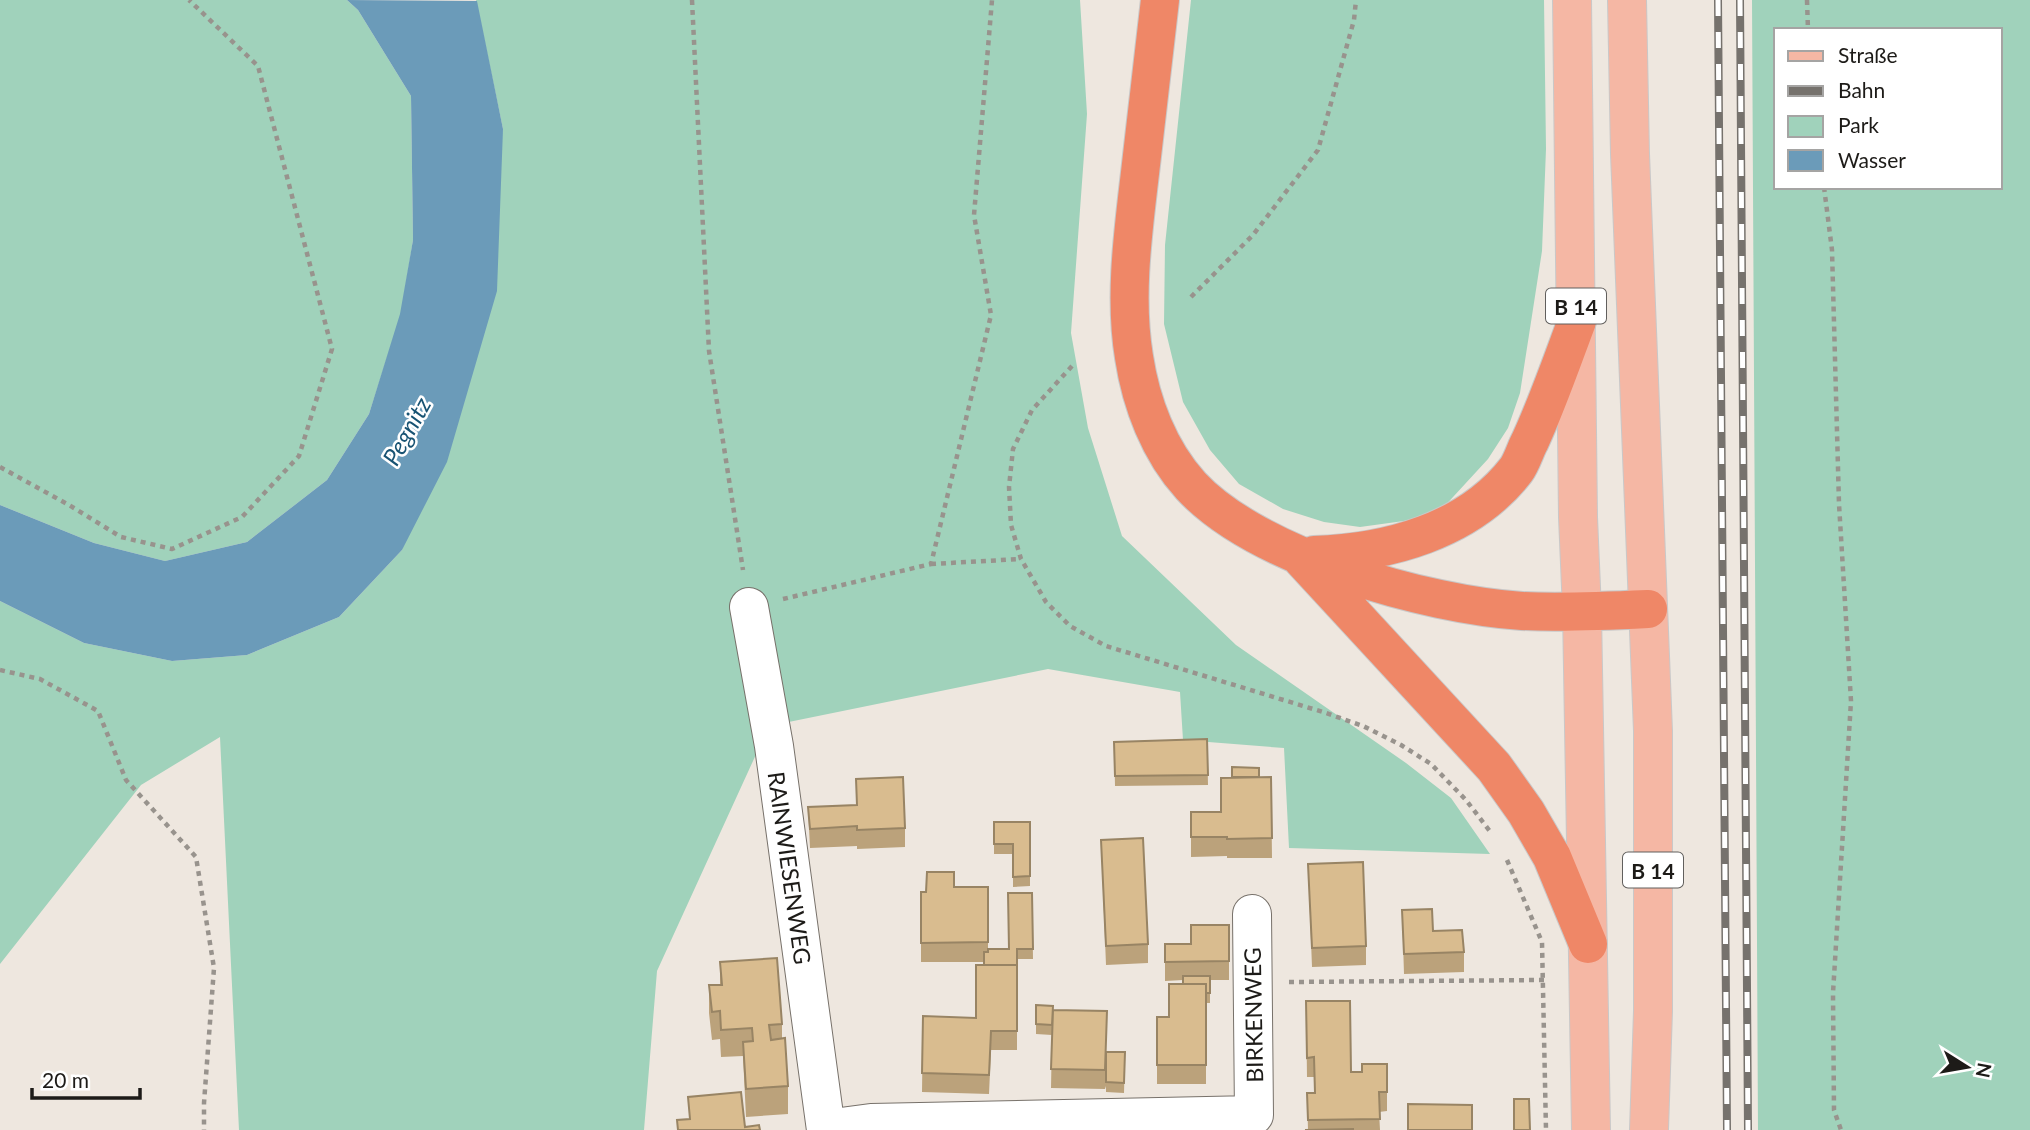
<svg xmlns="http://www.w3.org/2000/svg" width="2030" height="1130" font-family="Lato,sans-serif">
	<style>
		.green { fill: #a0d2bb; fill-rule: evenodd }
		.water { fill: #6b9bb9 }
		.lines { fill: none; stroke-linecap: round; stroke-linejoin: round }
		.minor-casing { stroke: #77716a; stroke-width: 40 }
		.major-casing { stroke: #c9c8c8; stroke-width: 40 }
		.highway-casing { stroke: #c9c8c8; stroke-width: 40 }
		.path { stroke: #98938d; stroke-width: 4.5; stroke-dasharray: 5 5; stroke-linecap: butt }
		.minor { stroke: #fff; stroke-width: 38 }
		.major { stroke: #f5b7a4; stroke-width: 38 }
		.highway { stroke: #ef8767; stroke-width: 38 }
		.rail-casing { stroke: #76726d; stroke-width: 8 }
		.rail { stroke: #fff; stroke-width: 5; stroke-dasharray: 16; stroke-linecap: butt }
		.wall { fill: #bba27b }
		.building { fill: #d9bc8f; stroke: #988464; stroke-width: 2 }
		.labels { text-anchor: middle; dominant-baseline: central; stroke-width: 5; stroke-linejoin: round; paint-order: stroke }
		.shield { fill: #fff; stroke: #615f5d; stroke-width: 2 }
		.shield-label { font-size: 21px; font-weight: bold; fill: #1d1b18 }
		.street-label { font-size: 23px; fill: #1d1b18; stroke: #fff }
		.water-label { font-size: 24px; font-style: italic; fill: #185373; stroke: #fff }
	</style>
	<rect width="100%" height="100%" fill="#eee7df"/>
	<!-- green -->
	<path class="green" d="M0,0H347L358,10L411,96L413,240L401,314L369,414L327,480L247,542L165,561L94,543L0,505Z
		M476,0H1080L1087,114L1071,333L1088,428L1122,536L1236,645L1406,763L1451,798L1490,854L1289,848L1284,748L1183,740L1180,692L1048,669L769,726L657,971L644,1130H239L220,737L141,785L0,964V601L84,643L172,661L247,655L339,617L402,550L503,129Z
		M1191,0H1544L1546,149L1542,251L1520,393L1508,428L1488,459L1442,509L1411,520L1360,527L1324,522L1283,509L1239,484L1210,450L1183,402L1164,324L1165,245Z
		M1752,0H2030V1130H1758ZM1776,30H2000V187H1776Z"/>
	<!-- water -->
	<path class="water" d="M347,0L477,1L503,129L497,291L447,462L402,550L339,617L247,655L172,661L84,643L0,601V505L94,543L165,561L247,542L327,480L369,414L400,314L413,240L411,96L358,10Z"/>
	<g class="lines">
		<defs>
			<path id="minor" d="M749,607L774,746L826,1130
				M826,1129L871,1123L1254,1115L1252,914"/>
			<path id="major" d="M1572,0L1578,517L1582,611L1591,1130
				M1627,0L1630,154L1653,731V1011L1649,1130"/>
			<path id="highway" d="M1160,0C1153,58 1147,115 1140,173C1133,233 1124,297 1134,357C1141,403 1159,451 1191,486C1257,557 1426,605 1522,611C1564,613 1606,611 1648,609
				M1314,555C1387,553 1469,531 1516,470C1522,462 1525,450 1530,441C1548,402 1562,361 1577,321
				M1302,559L1494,767L1526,812L1552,857L1588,944"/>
		</defs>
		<!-- minor casing -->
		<use href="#minor" class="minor-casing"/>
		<!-- major casing -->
		<use href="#major" class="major-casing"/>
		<!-- highway casing -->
		<use href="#highway" class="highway-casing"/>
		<!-- path -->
		<path class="path" d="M692,0L709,351L743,570
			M1807,0L1808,30
			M1824,187L1832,250L1839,504L1851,701L1833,993L1834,1110L1841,1130
			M1191,297L1253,235L1318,150L1354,20L1356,0
			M1072,366L1032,410L1013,449L1009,487L1011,525L1021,559L1046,602L1070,626L1106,646L1323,712L1363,726L1401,745L1431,764L1466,800L1492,834
			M0,467L69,505L121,537L172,549L242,517L299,456L332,349L258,66L189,0
			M931,564L1021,559
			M783,599L931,564L991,315L974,215L992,0
			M0,670L40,679L98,711L126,780L196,857L214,968L204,1103V1130
			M1507,860L1542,942L1546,1130
			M1289,982L1544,980"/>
		<!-- minor -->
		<use href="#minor" class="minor"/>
		<!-- major -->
		<use href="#major" class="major"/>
		<!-- highway -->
		<use href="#highway" class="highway"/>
		<defs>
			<path id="rail" d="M1718,0L1727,1130
				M1740,0L1748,1130"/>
		</defs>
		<!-- rail casing -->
		<use href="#rail" class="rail-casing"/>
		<!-- rail -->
		<use href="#rail" class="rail"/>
	</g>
	<!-- wall -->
	<path class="wall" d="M1207,739L1208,785L1115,786L1114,742Z
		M1259,777H1271L1272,858H1227V856L1191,857V812H1221Z
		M856,779L905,828V847L857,849V846L810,848L808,807L856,805Z
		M994,822H1030V886L1013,887V854H994Z
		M1101,840L1148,944V963L1106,965Z
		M1308,864L1366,946V965L1312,967Z
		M954,887H988V949H1009L1032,893L1033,959H1017V1050H991L989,1094L922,1092L923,1016L976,1018L984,962H921V892H926Z
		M1402,910L1464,952V972L1404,974Z
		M1191,925H1229V980H1210V1003H1206V1084H1157V1017H1169L1183,984V980L1165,981V944H1191Z
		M720,962L782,1024V1039L788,1086V1114L746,1117L743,1056L721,1057L720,1039L712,1040L709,1013V985H720Z
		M1306,1001L1351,1072H1362L1387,1064V1111L1379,1112L1380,1130H1305H1308L1307,1093H1315L1314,1077H1307Z
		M1036,1005L1053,1010L1106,1052H1125L1124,1093L1106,1092V1086L1105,1089L1051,1088L1052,1035L1036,1034Z"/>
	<!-- building -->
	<path class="building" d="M1207,739L1208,775L1115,776L1114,742Z
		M1232,767L1259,768V777H1232Z
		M903,777L905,828L857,830V826L810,829L808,807L857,805L856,779Z
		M1271,777L1272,838L1227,839V837H1191V812H1221V778Z
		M994,822H1030V876L1013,877V844H994Z
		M1143,838L1148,944L1106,946L1101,840Z
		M1363,862L1366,946L1312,948L1308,864Z
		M927,872H954V887H988V942L921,943V892H926Z
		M1008,893H1032L1033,949H1017V965H984V952H988V949H1009Z
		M1432,909L1433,931L1462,930L1464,952L1404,954L1402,910Z
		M1191,925H1229V961L1165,962V944H1191Z
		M777,958L782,1024L769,1025L771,1040L785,1038L788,1086L746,1089L743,1042L753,1041L752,1028L721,1030L720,1011L712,1012L709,985H722L720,962Z
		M976,965H1017V1031H991L989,1075L922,1073L923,1016L976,1018Z
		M1183,976H1210V993H1206V984H1183Z
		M1169,984H1206V1065H1157V1017H1169Z
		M1306,1001H1350L1351,1072H1362V1064H1387V1092H1379L1380,1119L1308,1120L1307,1093H1315L1314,1057L1307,1058Z
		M1036,1005L1053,1006L1052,1025L1036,1024Z
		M1053,1010L1107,1011L1105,1070L1051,1069Z
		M1106,1052H1125L1124,1083L1106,1082Z
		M741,1092L745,1127L759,1125L760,1130H678L677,1120L690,1119L688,1097Z
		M1514,1099H1529L1530,1130H1514Z
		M1408,1104L1472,1105V1130H1408Z
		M1353,1129V1130H1305Z"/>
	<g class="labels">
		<!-- shield labels -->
		<g class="shield">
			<rect x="1546" y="288.5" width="60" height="35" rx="5"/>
			<rect x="1623" y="852.5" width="60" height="35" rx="5"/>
		</g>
		<g class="shield-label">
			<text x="1576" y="306">B 14</text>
			<text x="1653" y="870">B 14</text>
		</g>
		<!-- street labels -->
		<g class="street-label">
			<text transform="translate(790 868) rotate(82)">RAINWIESENWEG</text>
			<text transform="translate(1253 1015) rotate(-91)">BIRKENWEG</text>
		</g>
		<!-- water labels -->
		<g class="water-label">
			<text transform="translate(406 431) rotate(-61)">Pegnitz</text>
		</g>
	</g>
	<!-- legend -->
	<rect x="1774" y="28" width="228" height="161" fill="#ffffff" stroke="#a5a4a3" stroke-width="2"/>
	<rect x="1788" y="51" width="35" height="10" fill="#f5b7a4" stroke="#a5a4a3" stroke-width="2"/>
	<text x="1838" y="63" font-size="21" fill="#1d1b18">Straße</text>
	<rect x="1788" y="86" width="35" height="10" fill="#76726d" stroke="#a5a4a3" stroke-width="2"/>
	<text x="1838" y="98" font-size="21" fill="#1d1b18">Bahn</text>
	<rect x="1788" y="116" width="35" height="21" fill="#a0d2bb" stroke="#a5a4a3" stroke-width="2"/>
	<text x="1838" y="133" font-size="21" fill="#1d1b18">Park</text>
	<rect x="1788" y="150" width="35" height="21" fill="#6b9bb9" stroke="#a5a4a3" stroke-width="2"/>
	<text x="1838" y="168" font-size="21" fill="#1d1b18">Wasser</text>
	<!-- north arrow -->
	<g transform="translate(1967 1067) rotate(101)" stroke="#ffffff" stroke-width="5" paint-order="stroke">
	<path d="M0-5L12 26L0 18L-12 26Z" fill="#1d1b18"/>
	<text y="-10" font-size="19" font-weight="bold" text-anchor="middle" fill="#1d1b18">N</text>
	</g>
	<!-- scale -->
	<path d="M32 1088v10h108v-10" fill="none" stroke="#1d1b18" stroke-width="3.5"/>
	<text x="42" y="1088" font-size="21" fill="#1d1b18" stroke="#ffffff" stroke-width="5" paint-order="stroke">20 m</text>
</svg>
